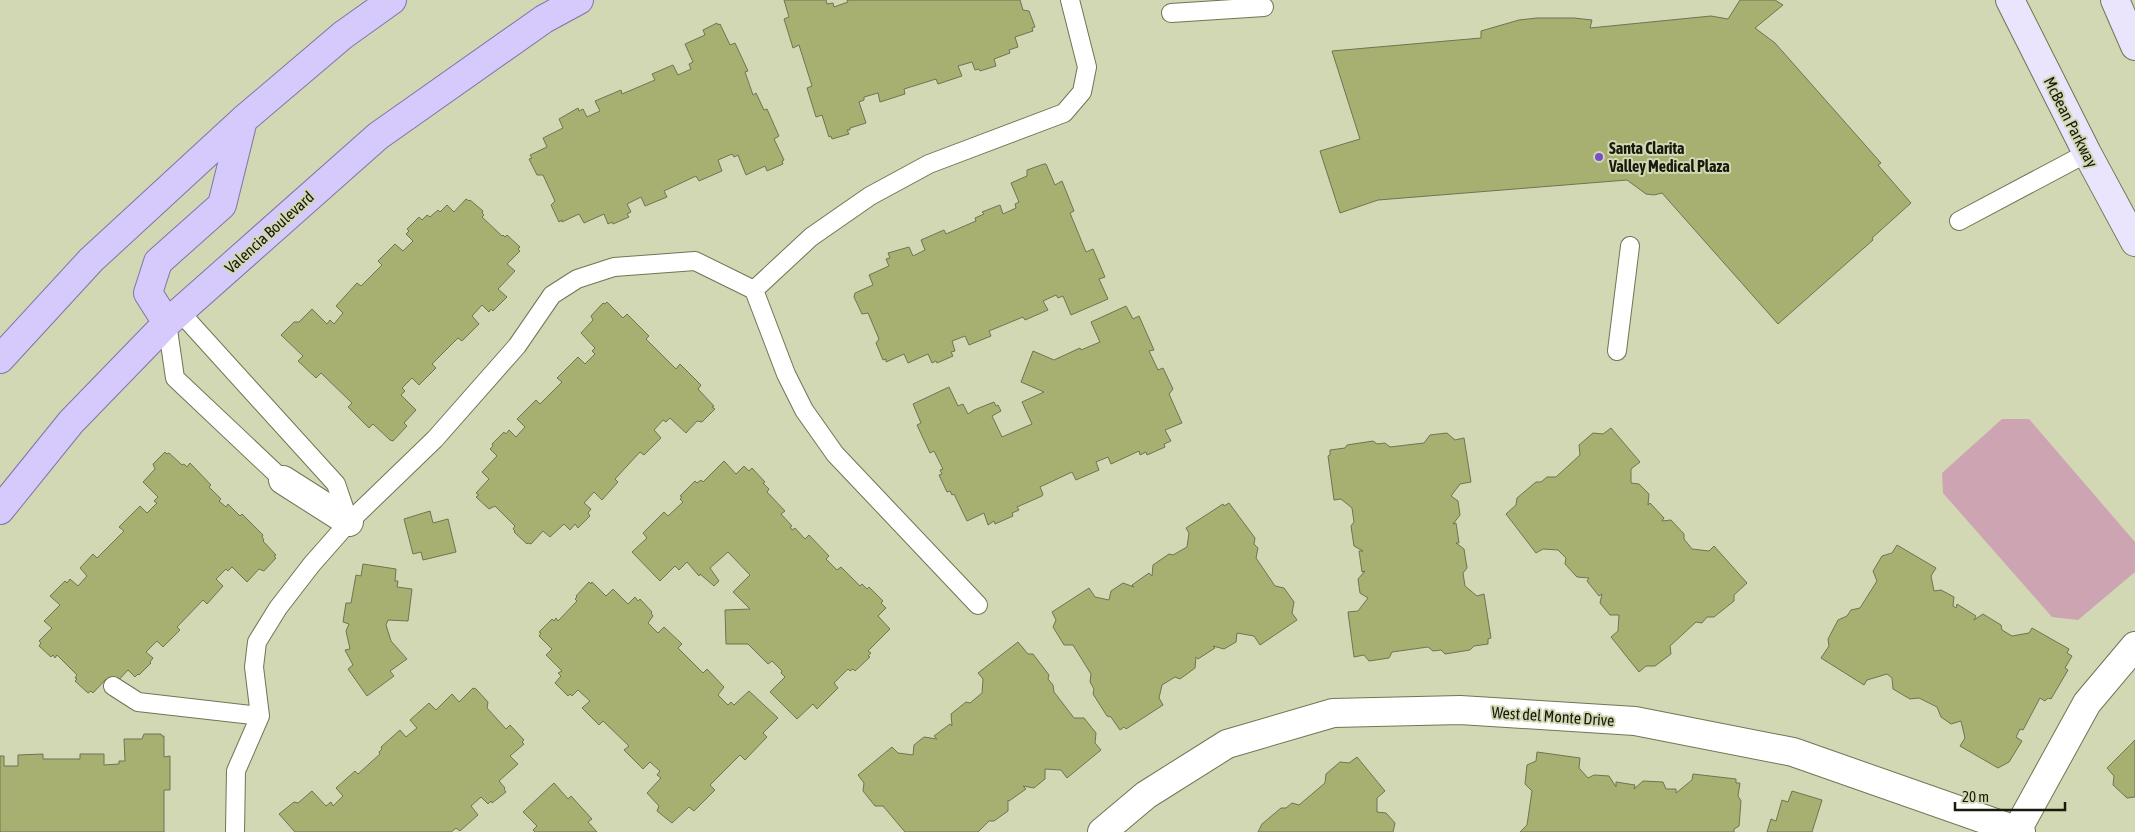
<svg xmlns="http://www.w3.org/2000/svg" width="2135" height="832" font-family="'Asap Condensed',sans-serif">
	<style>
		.grass { fill: #cda4b2 }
		.building { fill: #a7b071; stroke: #6f7452 }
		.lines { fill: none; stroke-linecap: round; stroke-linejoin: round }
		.service-casing { stroke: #707553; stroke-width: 20 }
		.minor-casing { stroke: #707553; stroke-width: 30 }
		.secondary-casing { stroke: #707553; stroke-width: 30 }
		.primary-casing { stroke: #8174a6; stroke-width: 30 }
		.service { stroke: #fff; stroke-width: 18 }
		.minor { stroke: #fff; stroke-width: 28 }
		.secondary { stroke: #eae4fd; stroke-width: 28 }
		.primary { stroke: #d6c9fb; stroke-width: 28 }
		.poi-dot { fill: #784fc8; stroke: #d2d8b3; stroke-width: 2 }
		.labels { text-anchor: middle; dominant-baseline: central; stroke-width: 4; stroke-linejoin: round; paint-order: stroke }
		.street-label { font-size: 16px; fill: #181a0c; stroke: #d2d8b3 }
		.poi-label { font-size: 16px; font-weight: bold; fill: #181a0c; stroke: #d2d8b3; text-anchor: start }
	</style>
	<rect width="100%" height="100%" fill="#d2d8b3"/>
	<!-- grass -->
	<path class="grass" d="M2002,419H2029L2135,542V572L2078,620L2052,617L1943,493L1942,473Z"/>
	<!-- building -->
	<path class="building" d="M784,0H826L827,4L833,3L834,7L848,2L847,0H1020L1023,10L1029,11L1035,27L1032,28L1033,31L1015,37L1018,47L1009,50L1010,53L994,59L996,66L980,71L979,69L975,70L972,62L958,66L962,76L938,84L936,79L904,89L905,94L880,102L878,93L864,97V100L859,102L866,123L850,128V130H847L849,134L832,139L831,136L829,137L822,115L816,117L807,88L812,86L799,45L793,48L784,19L789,17Z
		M1740,0H1775L1783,5L1755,28L1775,43L1881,163L1878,165L1911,203L1872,238L1873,240L1778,324L1662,193L1654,195L1646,194L1627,180L1378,200L1340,213L1320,151L1360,139L1332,51L1481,38V31L1519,20L1537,18H1574L1592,20L1590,28L1711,16L1728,19Z
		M717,23L718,25L720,24L730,45L735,43L748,71L745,72L753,95L756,93L764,110L767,109L779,136L774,139L784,160L782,161L783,164L767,171L765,166L746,175L738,155L734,157L732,154L718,160L722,171L699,181L696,176L664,191L667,197L645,206L641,197L627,204L631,212L627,214L629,217L613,224L612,222L608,224L604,214L584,223L579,214L562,222V220L559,222L551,205L555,201L543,175H537L529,159L532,158L530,155L547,147L543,138L563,128L559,119L578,108L579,111L583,109L587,117L600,111L595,101L621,90L622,94L655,80L652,74L673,65L678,75L691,69L689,64L693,62L685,44L705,35L703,30Z
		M1044,164H1046L1055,185L1062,181L1074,211L1070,213L1086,252L1093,249L1105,277L1099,279L1108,299L1071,315L1063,296L1058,298L1056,295L1043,301L1048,310L1025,320L1023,317L989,331L991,336L969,345L965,336L952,341L955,351L951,352L953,356L937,363L936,361L932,363L928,354L908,363L904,354L886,362V359L883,360L876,343L879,339L868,313L862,314L854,297L855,293L873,285L869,275L889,266L886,259L890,258L888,253L909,247L913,256L925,250L921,240L944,230L946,234L976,221L975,218L984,214L982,212L1000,205L1003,214L1016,208L1015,204L1019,202L1011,183L1027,176V170Z
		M466,199L469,201L470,200L483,211L482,213L484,215L482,217L502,236L503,235L505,237L507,235L520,247L518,249L520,251L507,264L515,271L498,289L507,297L493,311L491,309L489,312L482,305L472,316L479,324L462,341L458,338L432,364L436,368L419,385L412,378L402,388L405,391L401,395L416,410L404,423L407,426L393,441L390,440L373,424L369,428L348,407L352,403L321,373L316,378L298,361L303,356L281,335L294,322H299L312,309L327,324L330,320L334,324L343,313L336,306L357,283L361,286L382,265L378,261L395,244L403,251L413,241L406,234L409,231L407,229L419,217L422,220L427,215L430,217L438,210L440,212L447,205L454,212Z
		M607,302L623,318L627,314L649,336L646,339L676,369L680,364L701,385L698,389L714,406L712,407L715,409L702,422L697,421L686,433L670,418L666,422L663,420L654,430L661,438L644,455L640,452L615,479L618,482L602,500L594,492L584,503L591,509L588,513L590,516L578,528L575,524L570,530L564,524L550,537L543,531L531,544L528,543L527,544L514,532L515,531L513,529L515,526L495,506L489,509L476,497L479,495L476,493L489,479L482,472L497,456L490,449L493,446L492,444L504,432L506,434L509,430L516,437L525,427L517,419L536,400L540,404L562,382L557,378L578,357L585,364L595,354L592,351L595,348L581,333L593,320L591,316L603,303L605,304Z
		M1126,306L1133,319L1139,316L1154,350L1149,351L1158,370L1163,368L1173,389L1169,394L1182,423L1165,430L1171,441L1164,444L1165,447L1147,455L1146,452L1140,455L1139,451L1111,464L1108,457L1096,462L1099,470L1076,480L1072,472L1040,487L1043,494L1042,496L1017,507L1019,510L1012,513L1013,516L995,524L994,521L988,525L984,513L967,521L954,494L952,495L950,491L947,492L939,475L942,474L940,470L943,469L934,451L930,453L917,425L921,423L913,404L949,387L958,406L963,404L968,414L974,410L994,402L996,406L998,405L1001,411L992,416L1002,437L1032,424L1022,402L1044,392L1021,382L1033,351L1054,360L1080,348L1081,350L1100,342L1091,322Z
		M1611,428L1640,462L1631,469V483L1639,484L1649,494L1648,505L1650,503L1664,518L1662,521L1671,520L1684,534V539L1692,549L1709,551L1714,546L1747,583L1734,595V601L1714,617H1707L1702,623L1696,622L1670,646L1671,654L1655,666H1646L1639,672L1611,637L1618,631L1619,615H1610L1600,603L1602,594L1599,596L1587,581L1589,578L1577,577L1565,564L1566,558L1558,550L1543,549L1536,553L1506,514L1516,505L1517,498L1536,482H1541L1547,477H1556L1580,455L1579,445L1593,433L1603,434Z
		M1447,433L1455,440L1464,438L1471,482L1460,484L1451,496L1458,501L1460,515L1453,524L1456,523L1459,543H1456L1464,549L1467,568L1463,573L1465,586L1477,596L1484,594L1491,638L1488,639V644L1474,646L1470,650L1445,654L1441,650L1433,651L1428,647L1392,652L1389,658L1369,661L1364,655L1354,657L1348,612L1358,611L1368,598L1360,593L1358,579L1365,571L1362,572L1359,551H1363L1354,546L1351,526L1354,522L1352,508L1341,499L1334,500L1328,456L1330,455V450L1345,448L1347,445L1373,441L1377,444L1385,443L1390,447L1424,443L1430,435Z
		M165,452L167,454L169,453L182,465L184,464L187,467L190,463L211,485L209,487L221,499L219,501L226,507L228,504L240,516L242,514L263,535L262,537L264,540L263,541L276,555L274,556L276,558L264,571L259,569L247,582L232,567L228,571L226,569L216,579L223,586L207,604L203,600L177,627L180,630L163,647L157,641L146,652L153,658L150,662L151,663L139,675L138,674L135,677L128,670L113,686L106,679L93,693L91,691L88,693L75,681L77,679L75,678L77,675L57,655L55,658L53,655L51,657L39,646L41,643L39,641L52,628L44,621L60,605L50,596L65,581L67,583L70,579L78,586L87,576L80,568L93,554L97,558L124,531L119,527L140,506L147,513L157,503L154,501L158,497L143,482L155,469L153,464Z
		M724,461L736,474L744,466L749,471L752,468L765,482L763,483L769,489L767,492L785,511L781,514L792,526L790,527L792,530L795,528L805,539L809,535L829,556L826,559L837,570L841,567L860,586L862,584L867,589L869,587L883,601L881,603L886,608L878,616L890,629L868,651L871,653L868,656L870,657L855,671L853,669L850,671L848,669L834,683L838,688L817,709L813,704L797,719L770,692L785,677L781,673L782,671L772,661L768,664L748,644H726L725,610L750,609L733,592L750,575L728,552L710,568L719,581L714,586L700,574L699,576L687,562L679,570L675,566L660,581L632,552L647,538L643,533L664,512L668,516L683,502L680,499L682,497L680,496L695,481L697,483L701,480L703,482Z
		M1229,503L1255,538L1254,544L1258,548L1256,558L1275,586L1284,588L1294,602L1292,613L1297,620L1260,645L1254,636L1237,633L1236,642L1224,649L1213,646L1215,648L1198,659L1196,657L1195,668L1180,679L1175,677L1162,685L1159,698L1163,705L1126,729L1124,727L1120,730L1111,717L1107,716L1093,694L1094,689L1090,682L1091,674L1073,645H1064L1053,627L1056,620L1052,612L1089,588L1095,597L1109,600L1111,591L1123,583L1134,587L1132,585L1149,573L1152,576L1153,565L1169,554L1173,555L1187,547L1189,533L1186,528L1223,504L1224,506Z
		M430,511L433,523L448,519L456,552L423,560L421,552L413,554L404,519Z
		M1897,545L1936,568L1931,576L1934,591L1941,590L1954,597L1953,606L1956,608L1957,604L1976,616L1974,620L1983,614L2001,625L2002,630L2012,636L2029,633L2032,628L2069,649L2067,653L2072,656L2065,668L2068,670L2051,699L2048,698L2045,701L2040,698L2023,730L2020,729L2016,737L2022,741L2009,762L1998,768L1960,746L1965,738L1961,721L1951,724L1941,717L1937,707L1919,698L1910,699L1893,689L1892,678L1887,674L1867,680L1864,685L1821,658L1829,646L1828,639L1838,620L1847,616L1851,610L1860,608L1877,581L1873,571L1882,556L1892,553Z
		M363,564L396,569L395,581H398L397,587L412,589L408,621L388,620L386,625L391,641L407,659L390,671L394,676L367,696L348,669L353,665L345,650L350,649L346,631L349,624L343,622L346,603H351L356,575L361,576Z
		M589,582L591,584L592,582L606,596L613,589L628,604L635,597L638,601L640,599L652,612L651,613L653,616L648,623L658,633L664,627L682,644L678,648L703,673L707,669L724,687L718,695L728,705L731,702L734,705L749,691L778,718L763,733L767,737L745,760L740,755L710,785L715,790L694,811L689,807L672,823L657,811L659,806L647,793L661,778L657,775L660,771L650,762L643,769L624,750L629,746L603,721L599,725L582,708L590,701L578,690L572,696L570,694L568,696L555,683L561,676L558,673L562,671L546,655L552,649L539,636L541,633L539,632L552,619L554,621L556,618L558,621L577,601L575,599L577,597L576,596Z
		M1018,642L1028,654H1033L1049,675L1048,679L1053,685L1054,692L1074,718H1084L1096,733L1095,743L1101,750L1067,778L1061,770L1045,769V779L1034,788L1023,786L1026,789L1009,801L1008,800V811L994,821H989L978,832H905L883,806H875L863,791L864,783L858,775L892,747L898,753L913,755L914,745L924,737L937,739L934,736L950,724L952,726L951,714L966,702L970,703L982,693L983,679L978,673Z
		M473,688L476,689L488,702L487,708L506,729L510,725L524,740L522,742L524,744L510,756L518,764L499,781L505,788L504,789L506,792L492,803L491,801L488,804L481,797L471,806L478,815L460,831L456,828L451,832H295L279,814L294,802L298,803L312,791L326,806L331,802L333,806L343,796L336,788L355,771L358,774L380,754L379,752L382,749L381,747L400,730L406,737L417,728L410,720L429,703L436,710L452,694L459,702Z
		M144,734H161L162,736H164V757L170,756V790H164V832H0V756H4V766H18V755L43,754V759H80V754H104V765L119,764V761H125L124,739H142Z
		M2135,740V797L2127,798L2113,785L2114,776L2107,768Z
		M1537,752L1580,758L1579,768L1588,778L1594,775L1609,776L1616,787V782L1635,785L1634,789L1643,781L1663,782L1666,789H1676V793L1692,780L1693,774L1736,779V783H1740L1738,796L1741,801L1739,826L1734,829V832H1520L1527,825L1532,791L1525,784L1527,765L1536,761Z
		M1357,757L1385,791L1377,798V812L1386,813L1395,823L1393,832H1258L1262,824L1281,808H1286L1292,803L1299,805L1325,783L1326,774L1340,762L1349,763Z
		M554,783L568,799L571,796L592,819L588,822L597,832H535L533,830L537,826L523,812Z
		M1792,791L1822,800L1812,832H1767L1771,819L1776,821L1782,800L1788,802Z"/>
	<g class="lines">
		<defs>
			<path id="service" d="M1171,13L1264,7
				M1959,221L2087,153
				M754,290L811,237L870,196L929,164L1064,113L1082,92L1087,67L1070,0
				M180,312L336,484L349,522
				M167,323L175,378L283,480
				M1617,351L1630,246
				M113,686L138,702L260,716
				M235,832L236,771L260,716L254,667L257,642L278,608L312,564L349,522L435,439L517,346L552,295L577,279L614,267L695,261L754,290L786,374L804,410L835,454L978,605"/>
			<path id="minor" d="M283,480L349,522
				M1102,832L1146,795L1227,744L1333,713L1460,710L1635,721L1793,752L2021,832
				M2016,832L2087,703L2135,646"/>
			<path id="secondary" d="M2010,0L2087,153L2135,242
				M2115,0L2135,46"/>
			<path id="primary" d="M167,323L148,293L158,262L222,205L243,120
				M0,359L91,260L243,120L343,35L392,0
				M0,510L71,422L167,323L378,136L544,19L579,0"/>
		</defs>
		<!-- service casing -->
		<use href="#service" class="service-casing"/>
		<!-- minor casing -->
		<use href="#minor" class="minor-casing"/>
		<!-- secondary casing -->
		<use href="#secondary" class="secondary-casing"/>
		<!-- primary casing -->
		<use href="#primary" class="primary-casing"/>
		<!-- service -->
		<use href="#service" class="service"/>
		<!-- minor -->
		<use href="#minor" class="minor"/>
		<!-- secondary -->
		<use href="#secondary" class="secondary"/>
		<!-- primary -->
		<use href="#primary" class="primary"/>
	</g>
	<!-- markers -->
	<circle class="poi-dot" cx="1599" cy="157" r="5"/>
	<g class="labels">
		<!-- street labels -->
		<g class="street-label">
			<text transform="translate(2071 122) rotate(63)">McBean Parkway</text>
			<text transform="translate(269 232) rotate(-42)">Valencia Boulevard</text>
			<text transform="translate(1553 716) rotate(4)">West del Monte Drive</text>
		</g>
		<!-- poi labels -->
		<g class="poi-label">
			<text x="1609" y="148">Santa Clarita<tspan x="1609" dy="18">Valley Medical Plaza</tspan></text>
		</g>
	</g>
	<!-- scale -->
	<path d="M1955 802v8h110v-8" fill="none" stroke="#181a0c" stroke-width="2.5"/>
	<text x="1962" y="802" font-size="15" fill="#181a0c" stroke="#d2d8b3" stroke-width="4" paint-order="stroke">20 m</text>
</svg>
